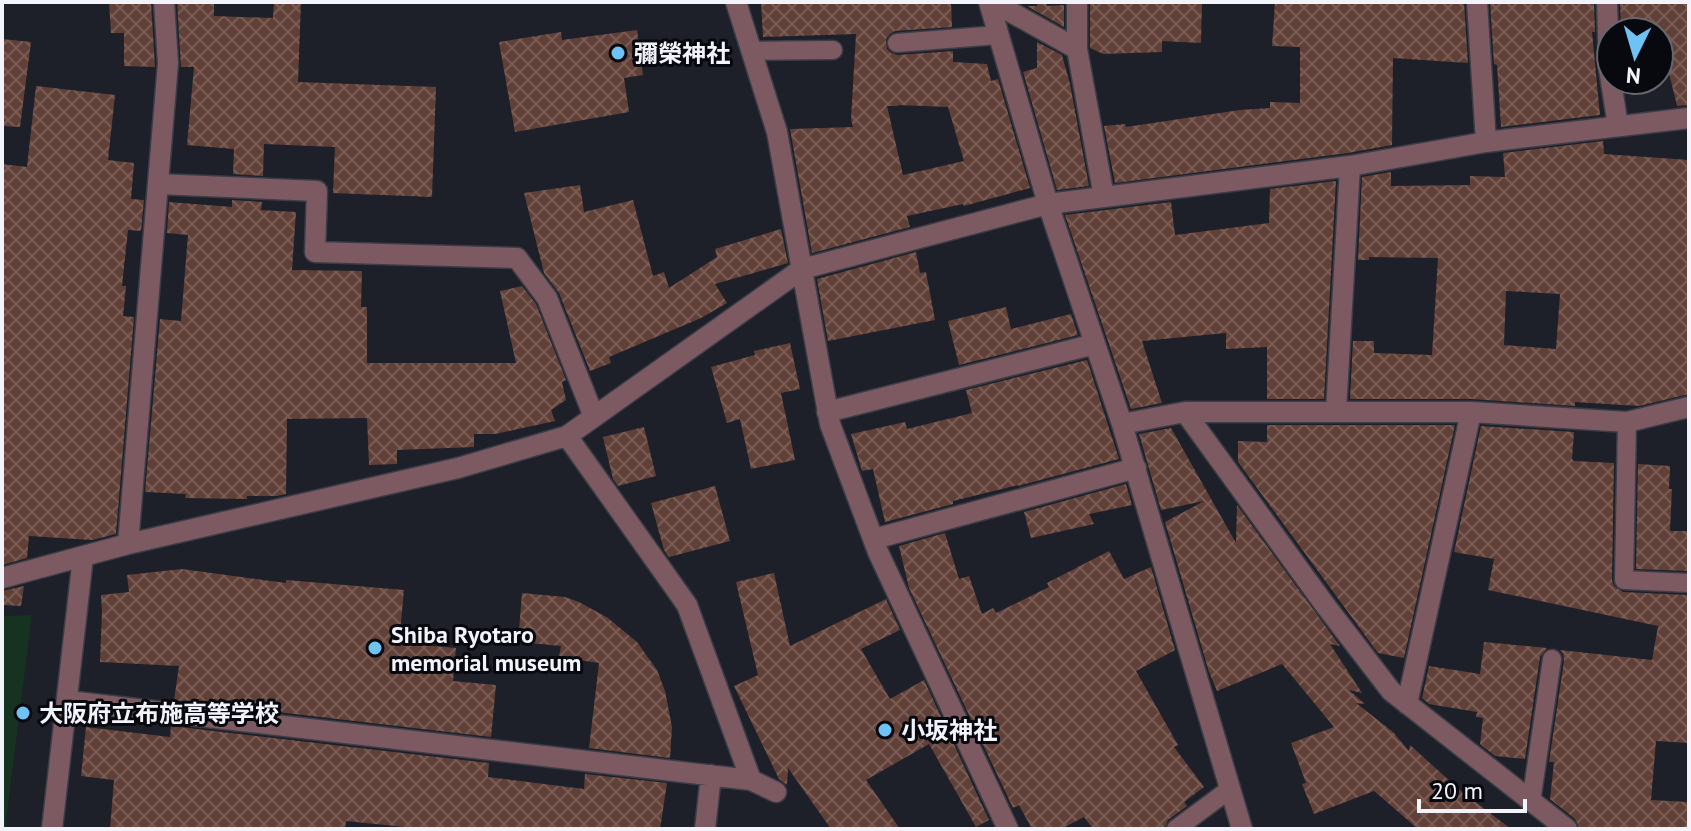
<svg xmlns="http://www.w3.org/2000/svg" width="1691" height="831" font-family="'PT Sans','Noto Sans JP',sans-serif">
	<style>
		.grass { fill: #163221 }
		.building { fill: url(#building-cross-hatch); fill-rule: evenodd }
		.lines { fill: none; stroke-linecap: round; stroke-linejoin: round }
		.service-casing { stroke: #3b3d46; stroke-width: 21 }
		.minor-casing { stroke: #3b3d46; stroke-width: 23 }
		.service { stroke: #7d5962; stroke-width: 18 }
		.minor { stroke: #7d5962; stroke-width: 20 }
		.poi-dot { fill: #6fc2f4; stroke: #08090e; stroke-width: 3 }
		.labels { text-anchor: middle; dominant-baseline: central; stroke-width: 6; stroke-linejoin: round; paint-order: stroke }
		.poi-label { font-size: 24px; font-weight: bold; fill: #f2f3fb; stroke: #08090e; text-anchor: start }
	</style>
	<defs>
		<pattern id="building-cross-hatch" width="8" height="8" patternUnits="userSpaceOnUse" patternTransform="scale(2)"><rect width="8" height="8" fill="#614037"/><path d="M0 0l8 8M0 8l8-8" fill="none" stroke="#785c55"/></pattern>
	</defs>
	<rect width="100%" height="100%" fill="#1d1f29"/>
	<!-- grass -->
	<path class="grass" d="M32,615L5,829H2V616Z"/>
	<!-- building -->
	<path class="building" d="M109,2H151L155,67L124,66V33H111Z
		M177,2H214V16L273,18L274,2H301L298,82L436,87L432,197L333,193L335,147L264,144L263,176L233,174L234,149L187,145L194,67H181Z
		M761,2H951L952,27L895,31L890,34L886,39L887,49L891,53L898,55L953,51V62L987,64L991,81L998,79L1030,188L964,206L963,204L907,216L910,227L812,253L790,129L853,127L851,119L856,34L763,37ZM898,105L948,107L964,161L903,175L887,106H898Z
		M1037,2H1046L1047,6L1064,5V27L1027,6H1037Z
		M1132,2H1202L1201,43L1162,41V52L1103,54L1090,48V4Z
		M1275,2H1464L1468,63L1393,58L1392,145L1348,153L1115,183L1104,126L1125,124L1126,127L1240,110L1270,108V102L1300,103V47L1272,46Z
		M1490,2H1594L1595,32H1592L1600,115L1501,127L1497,65L1494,64Z
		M1620,2H1689V105L1677,106L1659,32H1621Z
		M637,30L643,75L624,78L629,112L515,132L499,42L561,32L562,40Z
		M2,39L31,42L20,127L2,126Z
		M1037,42L1062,55L1070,84L1089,186L1057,190L1023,72L1037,68Z
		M36,86L115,95L108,160L134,163L131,199L144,200L141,231L128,230L122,286H126L123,316L134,317L116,534L92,540L29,536L27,558L2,565V164L27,167Z
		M1603,141L1604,154L1689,160V394L1639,406L1575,402V406L1471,399H1350L1353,341H1374V353L1432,355L1438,258L1369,257V260H1358L1362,177L1391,172V186L1470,185V176L1505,177L1503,153ZM1506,291L1560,294L1556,349L1504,345Z
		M1336,181L1324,399H1267V347L1226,349V333L1142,341L1162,403L1131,409L1065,215L1171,202L1175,235L1269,223L1270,189Z
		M580,185L584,212L633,200L653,276L664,272L669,288L717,257L715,249L781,229L788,263L715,284L727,303L701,318L609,357L611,363L590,371L559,293L544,273L524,193Z
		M232,200L262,202L261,210L296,212L292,270L362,271L361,307H367V363H516L500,291L522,286L536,304L566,380L562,382L566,400L551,410L555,421L495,434H474V447L397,450V464L369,465L367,418L287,419L286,494L277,496H247V499L185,498L186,494L145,492L160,319L181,321L188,235L167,233L169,202L232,207Z
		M916,252L920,273L926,272L935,320L828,341L817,279Z
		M1006,307L1011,329L1071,314L1078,335L959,365L948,321Z
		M790,343L800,389L781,393L795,460L751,469L740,419L727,423L711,367L755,355L754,351Z
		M1087,360L1119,459L1018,486V485L953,501V504L885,522L873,469L862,471L851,434L905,422L907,429L972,413L966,390Z
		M1267,425H1455L1404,658L1378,653L1238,462V441L1267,442Z
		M1481,426L1574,432L1572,459L1574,461L1614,463L1612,580L1614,586L1623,592L1689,595V743L1656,741L1651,800L1689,802V829H1580L1575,819L1550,799L1554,762H1549L1564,661L1563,654L1560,650L1652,660L1658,626L1488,590L1494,559L1454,552Z
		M644,427L656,476L618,486L613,479L603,437Z
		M1171,428L1236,543L1237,505L1340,646L1330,644L1362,693L1349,690L1365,704L1356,703L1393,732L1409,751L1410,745L1461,791L1511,829H1418L1374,791L1314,814L1302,784L1306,783L1291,743L1334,727L1282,664L1217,691L1209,672L1165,522L1204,501L1161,510L1139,434Z
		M1638,464L1670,466L1669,489H1672L1670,530L1671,531H1689V571L1636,569Z
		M1126,484L1132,505L1089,514L1094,524L1031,538L1024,512Z
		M715,486L730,541L669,557L664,550L651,503Z
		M945,533L959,579L969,576L982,614L993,608L996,613L1049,587L1047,583L1109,551L1124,579L1151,567L1175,650L1136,671L1178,745L1174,747L1204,787L1184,802L1187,806L1168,820L1164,829H1093L1084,817L1061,829H1032L1019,805L1013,808L909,588L899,546Z
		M182,569L286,583V580L404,590L399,643L456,648L453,681L496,685L491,737L174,700L179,666L100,662L102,612L101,595L129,592L127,575Z
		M774,573L790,646L886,599L900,630L861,649L890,699L924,680L989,820L976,827L929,744L866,780L900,829H831L788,768L787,785L779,779L734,686L758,675L736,582Z
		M24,586L21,606L2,605V591Z
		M522,593L565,597L579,602L608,618L637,642L657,670L665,691L672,727L670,758L589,748L599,663L559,657L561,646L518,642Z
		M1484,642L1547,648L1540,657L1525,759L1495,756L1480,744L1483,718L1476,717L1477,712L1429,704L1422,698L1429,666L1480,674Z
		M171,726L489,763L488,777L584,789L585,774L667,783L660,829H424L346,821L345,829H110L114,780L81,776L86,727L170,737Z"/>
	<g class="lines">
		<defs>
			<path id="service" d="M897,43L998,35
				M751,51L833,50
				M1627,422L1624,580L1689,583
				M1531,802L1552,659
				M1176,829L1230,789"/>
			<path id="minor" d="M736,2L777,132L830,424L878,552L1008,829
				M989,2L1048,204L1122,424L1242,829
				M993,2L1077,49
				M1077,2V49L1104,197
				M1477,2L1486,142
				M1607,2L1609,69L1618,126
				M158,184L317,191L315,252L517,258L547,298L594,417
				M827,412L1095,344
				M1185,412L1325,605L1391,691L1567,829
				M1336,412L1350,166
				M1122,424L1185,412H1471L1627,422L1689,407
				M567,436L687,605L751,780L776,792
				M874,539L1136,468
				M128,544L168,63L164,2
				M2,578L128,544L458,468L567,436L802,269L1048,204L1350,166L1486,142L1689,118
				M68,701L751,780
				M1407,704L1471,412
				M52,829L83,557
				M705,829L711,775"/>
		</defs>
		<!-- service casing -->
		<use href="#service" class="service-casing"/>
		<!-- minor casing -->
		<use href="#minor" class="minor-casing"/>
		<!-- service -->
		<use href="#service" class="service"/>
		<!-- minor -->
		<use href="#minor" class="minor"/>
	</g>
	<!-- markers -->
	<g class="poi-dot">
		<circle cx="618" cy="53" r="8"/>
		<circle cx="375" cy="648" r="8"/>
		<circle cx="23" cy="713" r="8"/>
		<circle cx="885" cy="730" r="8"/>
	</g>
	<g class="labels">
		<!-- poi labels -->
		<g class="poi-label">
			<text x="634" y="53">彌榮神社</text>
			<text x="391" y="634">Shiba Ryotaro<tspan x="391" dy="28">memorial museum</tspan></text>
			<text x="39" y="713">大阪府立布施高等学校</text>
			<text x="901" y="730">小坂神社</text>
		</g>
	</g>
	<!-- border -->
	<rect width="1691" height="831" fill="none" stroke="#f2f3fb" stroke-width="8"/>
	<!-- north arrow -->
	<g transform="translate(1635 56) rotate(185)"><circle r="38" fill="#08090e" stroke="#66676d" stroke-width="2"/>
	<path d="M0-6L14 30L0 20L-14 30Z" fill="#6fc2f4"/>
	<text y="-12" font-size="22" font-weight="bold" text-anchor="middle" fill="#f2f3fb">N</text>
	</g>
	<!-- scale -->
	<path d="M1419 799v12h106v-12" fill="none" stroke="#f2f3fb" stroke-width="4"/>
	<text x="1431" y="799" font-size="24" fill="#f2f3fb" stroke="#08090e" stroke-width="6" paint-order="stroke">20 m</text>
</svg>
